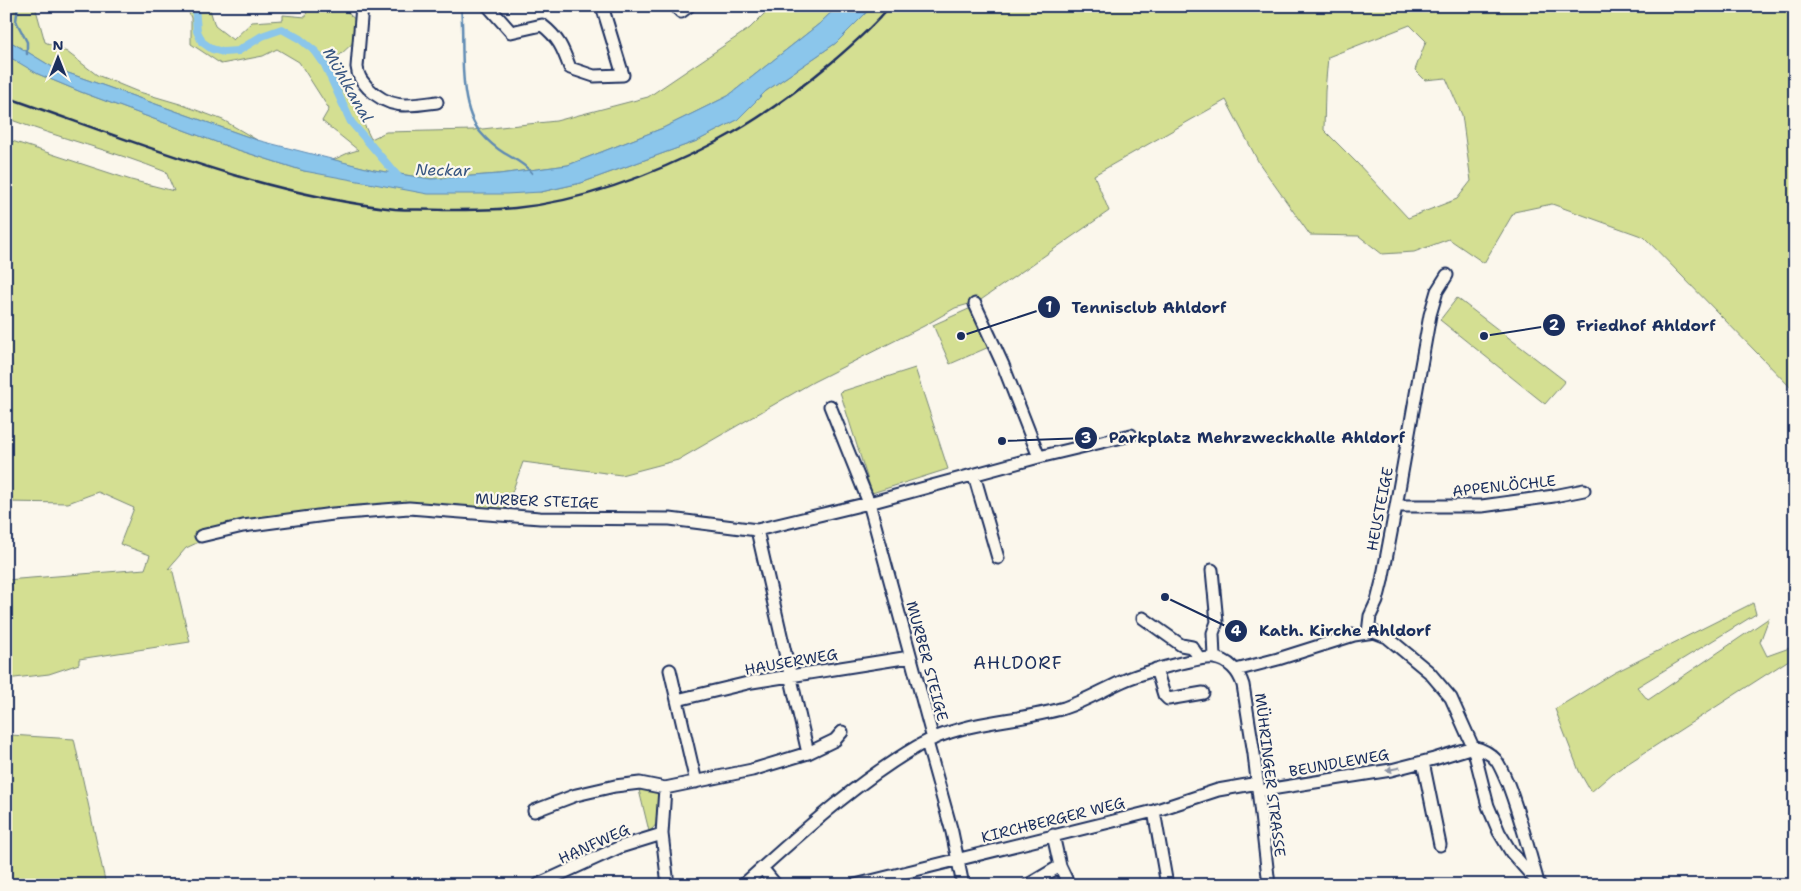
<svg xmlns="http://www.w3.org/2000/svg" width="1801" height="891" font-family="'Shantell Sans',sans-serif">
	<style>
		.green { fill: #d4df92; stroke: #788778; fill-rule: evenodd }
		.water { fill: #8bc6eb; stroke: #5e8ab3 }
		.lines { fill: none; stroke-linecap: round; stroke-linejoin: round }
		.stream { stroke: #5e8ab3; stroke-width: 2.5 }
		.canal { stroke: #8bc6eb; stroke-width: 8 }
		.minor-casing { stroke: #1b2f5e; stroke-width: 15 }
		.minor { stroke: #fbf7ec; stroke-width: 11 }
		.rail { stroke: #1b2f5e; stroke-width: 2.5 }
		.oneway { fill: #8b93a5 }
		.labels { text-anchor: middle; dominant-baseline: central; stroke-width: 4.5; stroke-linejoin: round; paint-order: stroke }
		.street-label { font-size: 15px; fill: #1b2f5e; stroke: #fbf7ec }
		.water-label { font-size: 16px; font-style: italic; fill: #375581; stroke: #fbf7ec }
		.quarter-label { font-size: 18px; letter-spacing: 1px; fill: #1b2f5e; stroke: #fbf7ec }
		.leader { fill: none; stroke: #1b2f5e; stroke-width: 2 }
		.callout-dot { fill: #1b2f5e; stroke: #fbf7ec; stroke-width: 2 }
		.mark-label { font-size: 15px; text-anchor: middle; font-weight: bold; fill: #fff }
		.callout-label { font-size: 16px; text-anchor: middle; font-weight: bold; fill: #1b2f5e; stroke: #fbf7ec; stroke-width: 4.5; stroke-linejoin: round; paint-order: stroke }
	</style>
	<rect width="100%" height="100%" fill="#fbf7ec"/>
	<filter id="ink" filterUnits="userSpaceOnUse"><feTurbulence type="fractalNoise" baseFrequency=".02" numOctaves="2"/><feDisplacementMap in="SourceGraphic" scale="10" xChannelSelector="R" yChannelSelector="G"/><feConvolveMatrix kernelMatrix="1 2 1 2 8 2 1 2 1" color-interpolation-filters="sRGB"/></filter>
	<g filter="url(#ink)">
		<!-- green -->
		<path class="green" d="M6,6H35L45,42L67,52L97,75L136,91L180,104L223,120L257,140L54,68L6,39Z
			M186,6H209L215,26L233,40L252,22L283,20V15L306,17L307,8H312L313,6H344L350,15L357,21L356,40L339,56L332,57L371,139L386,132L473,130L556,121L648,97L750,28L772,6H838L819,24L728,96L663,128L568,165L499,174L431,179L374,170L333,160L348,153L358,150L322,121L329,109L299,62L277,49L263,56L221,64L191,44V18Z
			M873,6H1795V392L1644,237L1552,204L1514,212L1484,263L1449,239L1414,252L1382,254L1359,236L1310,235L1259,163L1226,100L1094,175L1109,211L975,304H969L955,308L924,326L813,382L678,460L621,475L523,462L506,509L389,506L242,522L186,548L168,569L172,568L190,642L79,659V664L49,674L6,679V580L145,569L150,555L120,544L134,508L98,492L68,503L6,502V139L131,180L174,191L166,172C114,151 59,138 6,118V54L38,74L81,92L235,149L304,171L541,192L581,183L697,141L737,120L766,91L836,43ZM1410,25L1426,41L1415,70L1425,80L1446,78L1462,115L1471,181L1457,199L1408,218L1358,164L1324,130L1325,91L1328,57Z
			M1457,298L1565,381L1545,404L1440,320Z
			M971,308L989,347L950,364L933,325Z
			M915,368L948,469L872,493L840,392Z
			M1753,603L1756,614L1637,687L1648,700L1769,618L1760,642L1767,656L1795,646V656L1613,773L1591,792L1579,771L1555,709L1614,673Z
			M6,730L10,735L74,739L106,885H6Z
			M638,786L657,791C663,802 661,825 649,831Z"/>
		<!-- water -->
		<path class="water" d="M838,6H873L836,43L766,91L737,120L697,141L581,183L541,192L506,194H428L304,171L235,149L81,92L38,74L6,55V39L54,68L257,140L374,170L431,179L499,174L568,165L663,128L728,96L819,24Z"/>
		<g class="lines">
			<!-- stream -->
			<path class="stream" d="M18,6L16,21L27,42V54
				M461,6C465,41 456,105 481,133C487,140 496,148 504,153C514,159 524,163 532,173"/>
			<!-- canal -->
			<path class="canal" d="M195,6L197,31L202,42L212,49L223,52L238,51L262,36L282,29L300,39L316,52L325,65L351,122L401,180"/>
			<defs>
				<path id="minor" d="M362,6L357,67C358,77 362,81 368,88C390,110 409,106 437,102
					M488,6L511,32L542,25C559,38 563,49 570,68L594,76L623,75L602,6
					M675,6L681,12L689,6
					M975,304L1003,365L1039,457
					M830,406L869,503L933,739
					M974,475L998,558
					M1396,506H1482L1554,496L1584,490
					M757,530L808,753
					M201,536L243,526L333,514L409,508L540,518L670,519L757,530L869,503L1039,457L1131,435
					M1212,570L1217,622L1213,633L1214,658
					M1143,618L1181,645L1192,647L1200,659
					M1368,633L1370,616L1377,601L1382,581L1396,506L1430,315L1437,291L1447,275
					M1156,669L1164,695L1168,699L1203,693
					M670,670L696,782
					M1236,670L1278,659L1354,635L1374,632L1387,637L1429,672L1451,698L1473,747L1488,806L1499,832L1511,852L1540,885
					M677,700L752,682L910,657
					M927,742L952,832L963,885
					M1423,762L1440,845
					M665,788L662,834L668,885
					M1259,791L1391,770L1434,759L1473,747C1482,749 1490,753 1496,760C1501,767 1504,776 1508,784C1520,815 1528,848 1537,879
					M534,811L576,795L615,786L640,783L665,788L752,770L808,753L835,740L842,732
					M1154,811L1167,885
					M1053,835L1060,866L1069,885
					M762,868L776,885
					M539,884L620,847L662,834
					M743,885C799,835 853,784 918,746C967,719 1014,723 1064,708C1085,701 1103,690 1123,681C1141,673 1161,668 1181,663C1191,661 1204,657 1214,658C1229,660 1239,672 1243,685L1254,754L1269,885
					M855,885L1154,811L1218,790L1258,783
					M1028,885L1060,866"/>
			</defs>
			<!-- minor casing -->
			<use href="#minor" class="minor-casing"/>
			<!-- minor -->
			<use href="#minor" class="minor"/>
			<!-- rail -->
			<path class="rail" d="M6,97C133,141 260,194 395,209C410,210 427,209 443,210C467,210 491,210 515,208C585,201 659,172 720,140C761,118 795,93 831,63C851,46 873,27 890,6"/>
		</g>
		<!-- one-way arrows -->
		<defs><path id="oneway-solid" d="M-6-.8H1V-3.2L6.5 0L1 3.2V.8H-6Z" transform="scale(1.25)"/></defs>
		<use class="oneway" href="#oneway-solid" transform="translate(1393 769) rotate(168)"/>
	</g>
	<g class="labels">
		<!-- street labels -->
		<g class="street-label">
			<text transform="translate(1504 486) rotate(-6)">APPENLÖCHLE</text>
			<text transform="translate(537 501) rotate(2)">MURBER STEIGE</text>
			<text transform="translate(1380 509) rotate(-79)">HEUSTEIGE</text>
			<text transform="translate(927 661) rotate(75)">MURBER STEIGE</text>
			<text transform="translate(791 662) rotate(-10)">HAUSERWEG</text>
			<text transform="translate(1339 763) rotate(-10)">BEUNDLEWEG</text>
			<text transform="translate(1270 775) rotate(83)">MÜHRINGER STRASSE</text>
			<text transform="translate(1053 820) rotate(-14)">KIRCHBERGER WEG</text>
			<text transform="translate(594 844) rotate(-24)">HANFWEG</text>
		</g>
		<!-- water labels -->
		<g class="water-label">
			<text transform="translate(348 85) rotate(60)">Mühlkanal</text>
			<text transform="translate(443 170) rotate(1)">Neckar</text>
		</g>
		<!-- quarter labels -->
		<g class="quarter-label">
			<text x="1018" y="663">AHLDORF</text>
		</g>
	</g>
	<!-- callouts -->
	<path class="leader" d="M961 336L1049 307M1484 336L1554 325M1002 441L1086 438M1165 597L1236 631"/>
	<g class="callout-dot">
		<circle cx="961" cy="336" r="5"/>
		<circle cx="1484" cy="336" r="5"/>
		<circle cx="1002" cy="441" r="5"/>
		<circle cx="1165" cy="597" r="5"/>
		<circle cx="1049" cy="307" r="12"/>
		<circle cx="1554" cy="325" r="12"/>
		<circle cx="1086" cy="438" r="12"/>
		<circle cx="1236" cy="631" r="12"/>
	</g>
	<g class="mark-label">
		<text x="1049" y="312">1</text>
		<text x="1554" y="330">2</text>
		<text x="1086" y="443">3</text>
		<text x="1236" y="636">4</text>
	</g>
	<g class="callout-label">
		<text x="1149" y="313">Tennisclub Ahldorf</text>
		<text x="1646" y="331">Friedhof Ahldorf</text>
		<text x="1257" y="443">Parkplatz Mehrzweckhalle Ahldorf</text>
		<text x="1345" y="636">Kath. Kirche Ahldorf</text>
	</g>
	<!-- margin -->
	<rect width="1801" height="891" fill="none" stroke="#fbf7ec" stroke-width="25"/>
	<rect x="12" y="12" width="1776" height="866" fill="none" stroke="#1b2f5e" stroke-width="2" filter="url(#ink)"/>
	<!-- north arrow -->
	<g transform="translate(58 58)" stroke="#fbf7ec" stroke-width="4" paint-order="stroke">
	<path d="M0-4L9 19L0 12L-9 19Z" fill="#1b2f5e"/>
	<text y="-8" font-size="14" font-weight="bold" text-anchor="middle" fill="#1b2f5e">N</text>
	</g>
</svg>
